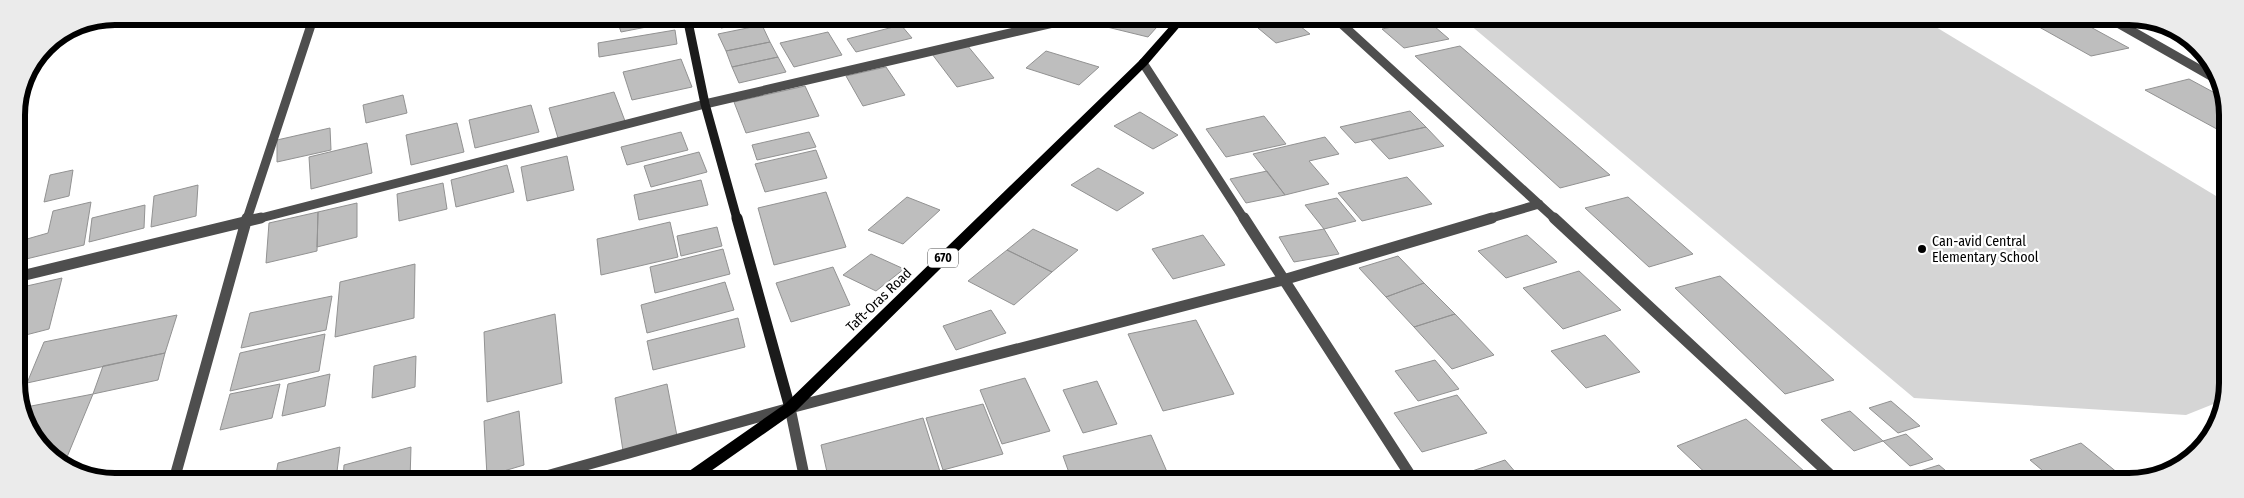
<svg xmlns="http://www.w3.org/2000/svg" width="2244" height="498" font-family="'Fira Sans Condensed',sans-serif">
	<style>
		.green { fill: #d5d5d5 }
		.building { fill: #bebebe; stroke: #929292 }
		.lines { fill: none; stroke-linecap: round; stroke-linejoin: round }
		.street-far1 { stroke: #4e4e4e; stroke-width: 9 }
		.street { stroke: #4e4e4e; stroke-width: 11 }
		.secondary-far1 { stroke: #1b1b1b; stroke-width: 9 }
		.secondary { stroke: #1b1b1b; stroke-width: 11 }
		.primary { fill: #000; fill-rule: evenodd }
		.poi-dot { fill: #000; stroke: #fff; stroke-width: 2 }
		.labels { text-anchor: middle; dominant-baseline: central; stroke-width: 4.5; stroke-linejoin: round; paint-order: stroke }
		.shield { fill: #fff; stroke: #4c4c4c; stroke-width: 1 }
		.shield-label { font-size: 12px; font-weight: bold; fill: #000 }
		.poi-label { font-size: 14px; fill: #000; stroke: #fff; text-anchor: start }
		.street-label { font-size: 14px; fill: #000; stroke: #fff }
		.rim { fill: none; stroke: #000; stroke-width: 6 }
	</style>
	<rect width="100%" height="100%" fill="#fff"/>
	<!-- green -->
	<path class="green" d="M1471,17L1921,18L2226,202V399L2186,415L1914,398L1469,24Z"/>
	<!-- building -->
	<path class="building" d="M616,17H670L672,22L621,32Z
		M721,17H752L754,22L721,28L716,18Z
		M800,17H841L805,25Z
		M936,17H984L944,27Z
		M1116,17H1161L1165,18L1148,37L1107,27Z
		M1375,17H1402L1380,22Z
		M2023,18H2074L2129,48L2091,56Z
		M1291,19L1310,34L1276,43L1258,28Z
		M1427,20L1449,39L1404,48L1382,29Z
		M762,25L770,42L726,51L718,34Z
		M901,25L912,38L856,52L847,39Z
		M675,30L677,44L599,57L598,43Z
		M828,32L842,55L794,67L780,43Z
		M770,42L778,57L732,67L726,51Z
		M967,45L994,78L957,87L932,54Z
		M1460,46L1610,175L1560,188L1415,56Z
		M1046,51L1099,67L1079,85L1026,68Z
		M778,57L786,72L739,83L732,67Z
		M681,59L692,87L632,100L623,72Z
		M886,67L905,95L863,106L846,76Z
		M2189,79L2226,99V134L2145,90Z
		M805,86L819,116L746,133L734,102Z
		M614,92L625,121L558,138L549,108Z
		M403,95L407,113L366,123L363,105Z
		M531,105L539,132L475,148L469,120Z
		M1410,111L1426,127L1355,143L1340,127Z
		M1140,112L1178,135L1153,149L1114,126Z
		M1264,116L1286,144L1226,157L1206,129Z
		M457,123L464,152L411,165L406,135Z
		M1426,127L1444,146L1389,159L1371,140Z
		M330,128L331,150L277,162V140Z
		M681,132L688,150L627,165L621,147Z
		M809,132L816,147L757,160L752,145Z
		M1325,137L1339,154L1309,161L1329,184L1285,195L1253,154Z
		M367,143L372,173L311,189L309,157Z
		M816,150L827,178L765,192L755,164Z
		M699,152L707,172L651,187L644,166Z
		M567,156L574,190L527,201L521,167Z
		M507,165L514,192L456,207L451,180Z
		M1098,168L1144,193L1117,211L1071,185Z
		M73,170L69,196L44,202L50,175Z
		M1267,171L1285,195L1246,203L1230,179Z
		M1407,177L1432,204L1362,221L1338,193Z
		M701,180L708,205L639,220L634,195Z
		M443,183L447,209L399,221L397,194Z
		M198,185L196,216L151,227L154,196Z
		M826,192L846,247L774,265L758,208Z
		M907,197L940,210L903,244L868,230Z
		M1628,197L1693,254L1649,267L1585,208Z
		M1337,198L1356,221L1324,229L1305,205Z
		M91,202L84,245L22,260L27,239L48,233L53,211Z
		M357,203V237L317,247L318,212Z
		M145,205L144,228L89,242L92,218Z
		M318,212L317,251L266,263L269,223Z
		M24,217L19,251H17V219Z
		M670,222L678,257L601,275L597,239Z
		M717,227L722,246L681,256L677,236Z
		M1033,229L1078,250L1052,272L1007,250Z
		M1324,229L1339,254L1294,262L1279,237Z
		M1203,235L1225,265L1173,279L1152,249Z
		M1527,235L1557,262L1506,278L1478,251Z
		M723,249L730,274L655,293L650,267Z
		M1007,250L1052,272L1014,305L968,281Z
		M871,254L904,269L876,291L843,275Z
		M1398,256L1424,283L1386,297L1359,268Z
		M415,264L414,318L335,337L340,282Z
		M833,267L850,305L791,322L776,283Z
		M1579,271L1621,310L1563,329L1523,288Z
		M1720,276L1834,380L1785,394L1675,288Z
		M62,278L49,329L18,337V288Z
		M725,282L734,310L647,333L641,305Z
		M1424,283L1455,314L1414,327L1386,297Z
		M332,296L326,330L241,348L250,313Z
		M991,310L1006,333L956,350L943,326Z
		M555,314L562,383L487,402L484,332Z
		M1455,314L1494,355L1452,369L1414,327Z
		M177,315L165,353L27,383L44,342Z
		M738,318L745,347L653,370L647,341Z
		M1196,320L1234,394L1163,411L1128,334Z
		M325,334L319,371L230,391L240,353Z
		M1605,335L1640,372L1586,388L1551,351Z
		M165,353L158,380L93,394L103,366Z
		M416,356L415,387L372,398L374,366Z
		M1435,360L1459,389L1418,401L1395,371Z
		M330,374L325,406L282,416L288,384Z
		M1025,378L1050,431L1002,444L980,390Z
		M1097,381L1117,424L1083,433L1063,390Z
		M280,384L272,418L220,430L230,394Z
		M667,384L677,436L623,451L615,398Z
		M93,394L67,457L56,459L45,453L21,408Z
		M1457,395L1487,433L1422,452L1394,413Z
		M1891,401L1920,426L1898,433L1869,408Z
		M983,404L1003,454L943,470L926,418Z
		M519,411L524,465L487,476L484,421Z
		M1850,411L1883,441L1854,451L1821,420Z
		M923,418L943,481H829L821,445Z
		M1746,419L1815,481H1714L1677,446Z
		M1906,434L1933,459L1910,466L1883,441Z
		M1151,435L1171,481H1072L1063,456Z
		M2081,443L2129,482L2055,481L2030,460Z
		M340,447L336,480H275L278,463Z
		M411,447L410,480H343L344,465Z
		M1505,460L1523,481H1442Z
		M1939,465L1958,481H1888Z"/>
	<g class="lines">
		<!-- street-far1 -->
		<path class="street-far1" d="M1334,17L1555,219
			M2109,18L2218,80
			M1143,63L1244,219
			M247,219L314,16
			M257,219L705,104L1079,17
			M1488,219L1539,204"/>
		<!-- street -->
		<path class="street" d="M1244,218L1414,481
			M1554,218L1837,481
			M17,277L261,218
			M790,408L805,480
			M174,480L247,218
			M532,480L790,408L1283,280L1492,218"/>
		<!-- secondary-far1 -->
		<path class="secondary-far1" d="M687,17L705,104L737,219"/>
		<!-- secondary -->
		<path class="secondary" d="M737,218L790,408"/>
		<!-- primary -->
		<path class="primary" d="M1178,17H1188L1147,65L795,412L698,480H680L682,476L785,404L1139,61Z"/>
	</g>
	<!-- markers -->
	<circle class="poi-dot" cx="1922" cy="249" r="5"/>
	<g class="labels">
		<!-- shield labels -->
		<rect class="shield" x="928" y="248.5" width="30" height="19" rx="4"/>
		<g class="shield-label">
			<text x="943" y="258">670</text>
		</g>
		<!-- poi labels -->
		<g class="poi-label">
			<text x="1932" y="241">Can-avid Central<tspan x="1932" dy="16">Elementary School</tspan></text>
		</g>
		<!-- street labels -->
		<g class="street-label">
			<text transform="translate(879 300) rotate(-44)">Taft-Oras Road</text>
		</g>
	</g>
	<!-- crop -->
	<path d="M0 0H2244V498H0ZM115 25H2129A90 90 0 0 1 2219 115V383A90 90 0 0 1 2129 473H115A90 90 0 0 1 25 383V115A90 90 0 0 1 115 25Z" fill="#ebebeb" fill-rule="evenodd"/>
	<path class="rim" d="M115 25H2129A90 90 0 0 1 2219 115V383A90 90 0 0 1 2129 473H115A90 90 0 0 1 25 383V115A90 90 0 0 1 115 25Z"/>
</svg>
